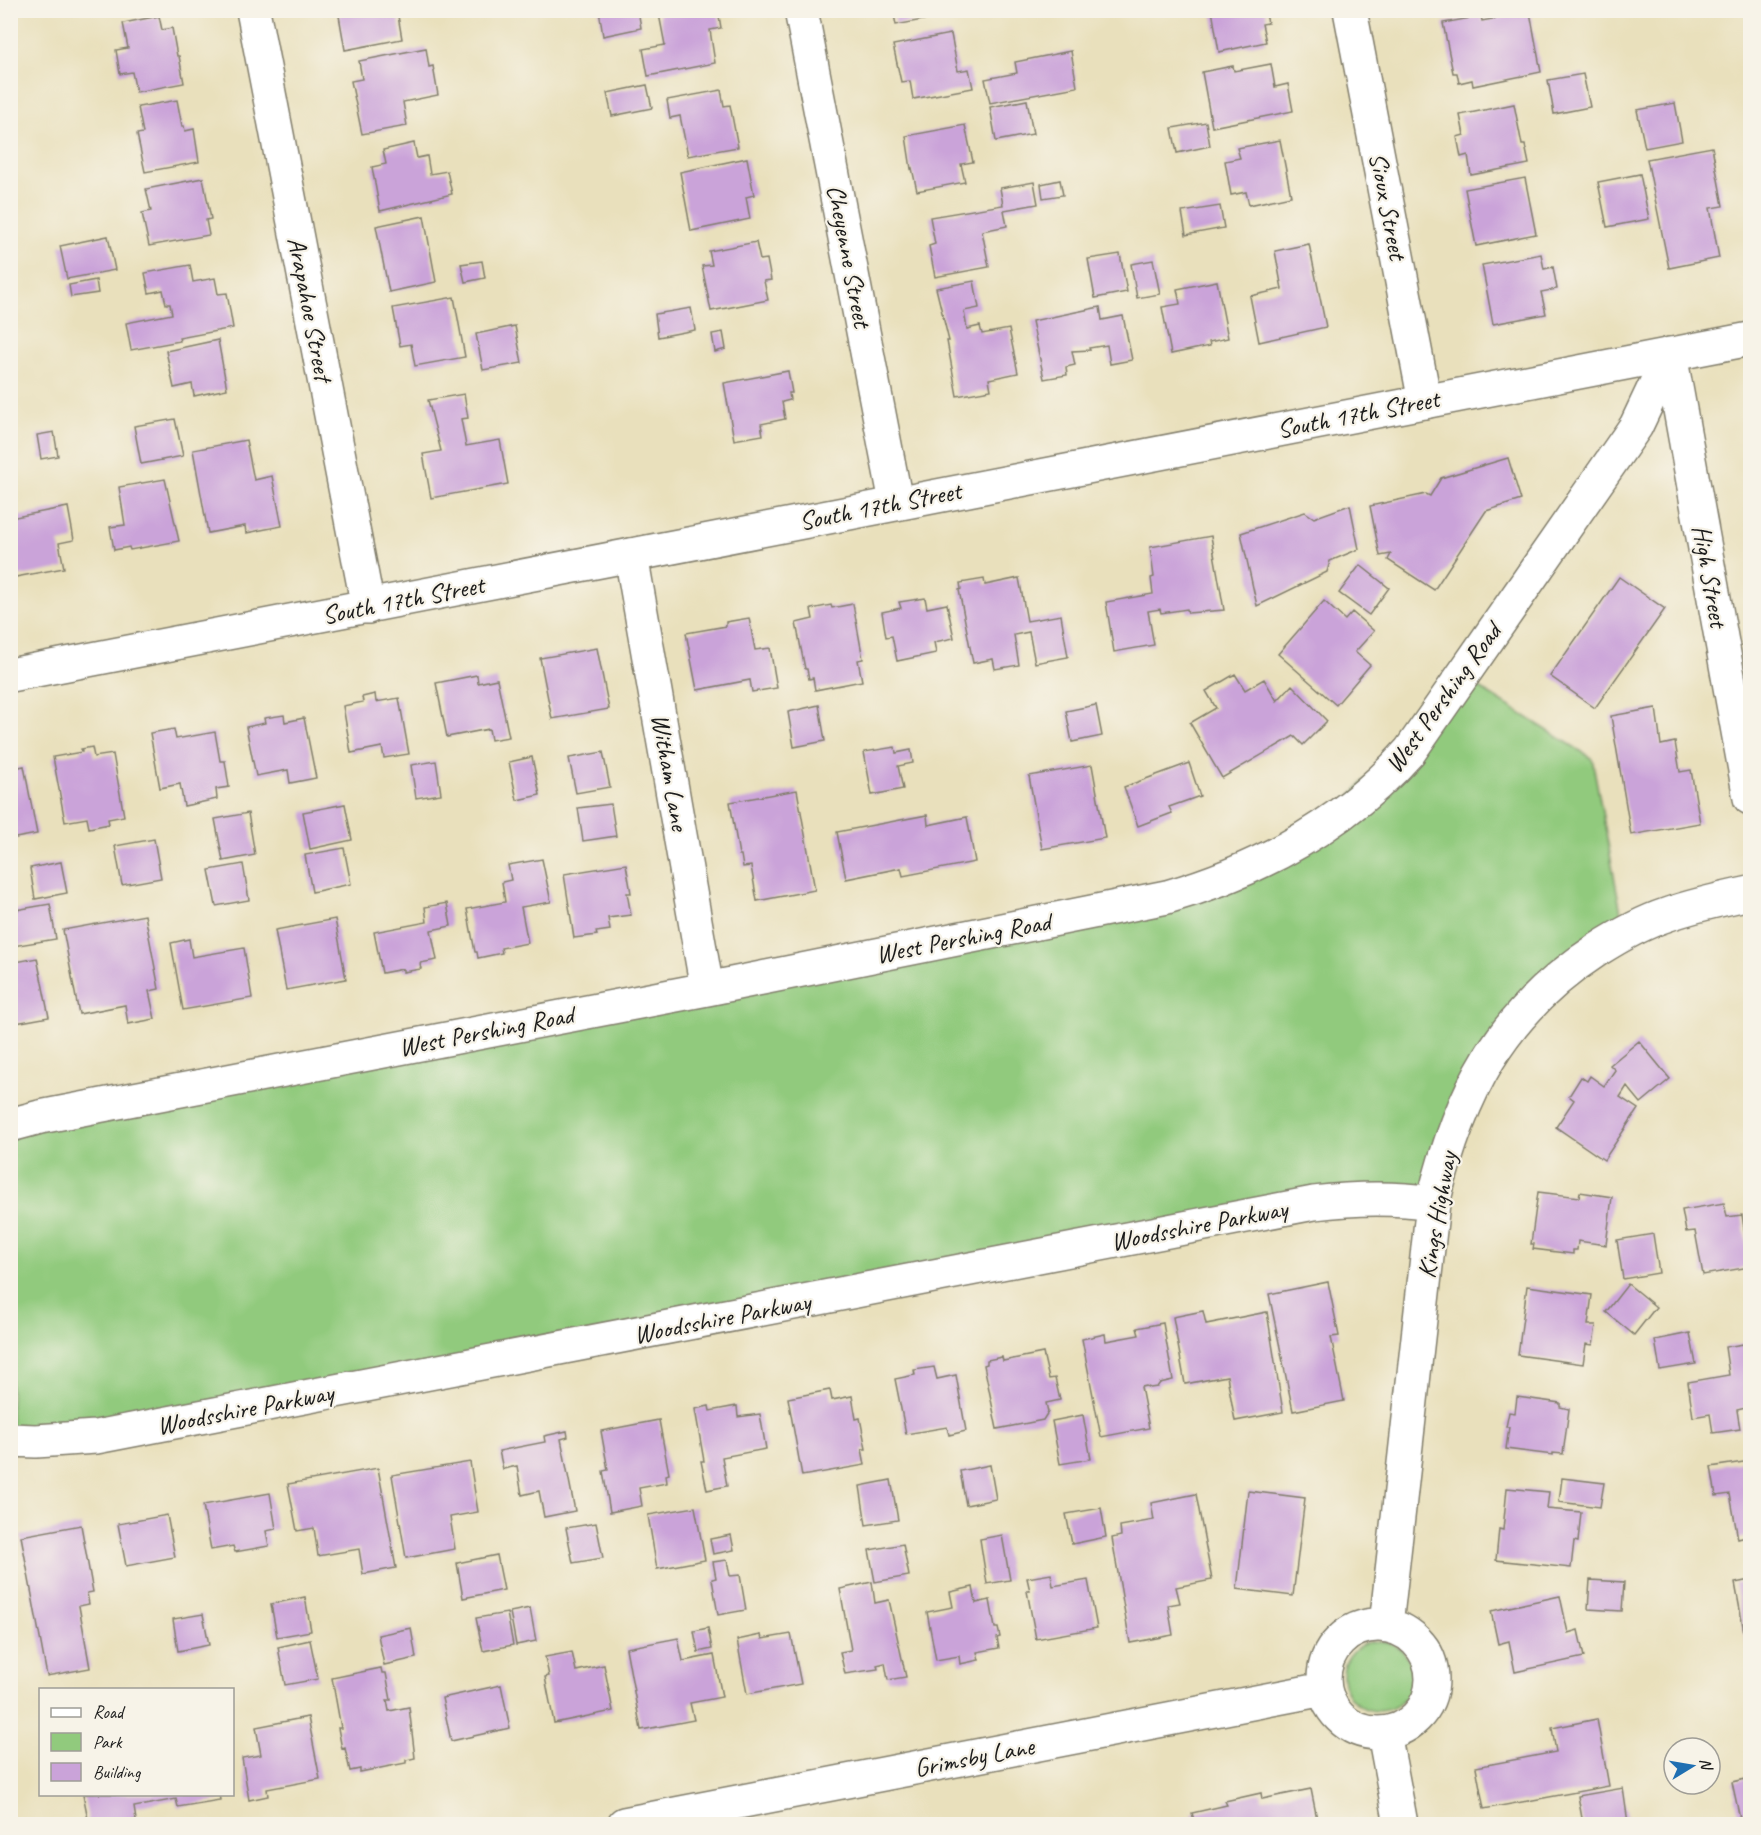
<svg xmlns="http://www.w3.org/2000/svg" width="1761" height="1835" font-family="Caveat,sans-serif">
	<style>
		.green { fill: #91ca7d; stroke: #56734c; stroke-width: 1.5 }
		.building { fill: #caa3d9 }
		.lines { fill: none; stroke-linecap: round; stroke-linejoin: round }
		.street-casing { stroke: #827e6c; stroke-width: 36 }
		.secondary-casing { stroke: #827e6c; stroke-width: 36 }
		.street { stroke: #fff; stroke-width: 33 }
		.secondary { stroke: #fff; stroke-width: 33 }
		.labels { text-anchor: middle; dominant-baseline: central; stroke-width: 4.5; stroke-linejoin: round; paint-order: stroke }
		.street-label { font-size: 26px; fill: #1c1c1c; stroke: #f7f3e8 }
	</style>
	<rect width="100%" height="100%" fill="#f7f3e8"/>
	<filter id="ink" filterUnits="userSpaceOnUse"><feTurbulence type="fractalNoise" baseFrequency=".0167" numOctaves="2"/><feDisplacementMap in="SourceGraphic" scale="12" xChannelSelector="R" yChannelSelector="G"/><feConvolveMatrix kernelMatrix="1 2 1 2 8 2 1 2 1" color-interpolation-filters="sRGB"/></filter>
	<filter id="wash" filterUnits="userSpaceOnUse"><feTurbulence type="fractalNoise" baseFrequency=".008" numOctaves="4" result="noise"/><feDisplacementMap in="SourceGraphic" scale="24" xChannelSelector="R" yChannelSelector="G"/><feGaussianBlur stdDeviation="1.35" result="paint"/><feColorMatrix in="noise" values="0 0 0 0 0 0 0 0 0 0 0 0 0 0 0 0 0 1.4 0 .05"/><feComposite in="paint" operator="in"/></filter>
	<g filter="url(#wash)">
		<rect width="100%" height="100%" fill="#e9e0bc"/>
		<!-- green -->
		<path class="green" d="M1462,677L1592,758L1625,934L1521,1012L1433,1203L1404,1199L11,1440V1125L1167,897L1315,833Z
			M1343 1676a35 35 0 1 1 70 0a35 35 0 1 1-70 0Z"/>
		<g id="blocks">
			<!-- building -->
			<path class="building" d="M338,10H397L402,39L345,50Z
				M599,10H638L641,28L603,36Z
				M680,10H718L721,28L710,30L715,63L648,76L643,49L665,45L659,14Z
				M893,10H960L961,13L896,25Z
				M1212,10H1265L1268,23L1262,24L1266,42L1219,52Z
				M1530,12L1541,72L1473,86L1472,80L1459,83L1457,73H1453L1443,23L1481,16L1482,21Z
				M159,16L162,30L172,28L177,56H179L184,83L136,92L132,72L120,74L116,50L128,48L123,23Z
				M951,34L958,71L969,69L973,88L913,99L910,81L901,82L893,45Z
				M426,48L429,67L433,66L438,95L403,102L407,126L362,134L351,81L362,79L359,61Z
				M1071,51L1077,87L990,103L985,79L1017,73L1015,62Z
				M1271,64L1275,87L1288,84L1293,111L1212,127L1202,72L1233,66L1234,71Z
				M1583,74L1590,107L1554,114L1548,80Z
				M647,85L652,108L612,116L607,93Z
				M721,90L724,106L730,105L738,147L688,156L680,116L670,118L667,100Z
				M177,100L182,126H184L185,131L194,129L199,162L145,172L137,134L143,133L138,107Z
				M1027,100L1033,134L996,141L990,107Z
				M1675,103L1682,141L1645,148L1637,110Z
				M1514,104L1522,145H1525L1529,164L1471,175L1468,155L1461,157L1457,137L1464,135L1460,115Z
				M1206,122L1210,146L1177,153L1172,128Z
				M965,125L973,162L961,164L965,182L917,191L912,168L911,169L906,136Z
				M1280,140L1291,196L1249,205L1246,192L1231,195L1225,161L1240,158L1237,148Z
				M414,143L417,158L427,156L430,174L447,171L452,194L380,211L372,167L386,164L383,150Z
				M1712,147L1723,206L1710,208L1719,258L1669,268L1647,159Z
				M747,158L754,195L746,197L750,219L691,231L680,172Z
				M1640,174L1649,219L1607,227L1598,182Z
				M203,178L211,219L206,220L209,235L149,246L142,213L151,211L146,189Z
				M1525,178L1536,234L1476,246L1465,189Z
				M1060,180L1063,195L1043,198L1041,184Z
				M1034,182L1038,204L1004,210L1007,226L982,231L989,267L935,277L929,246L935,244L930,217L1003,205L1000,188Z
				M1220,206L1224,228L1186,235L1182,212Z
				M424,216L436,282L389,292L376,226Z
				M108,236L115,270L67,279L60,246Z
				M756,242L760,260L767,259L771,280L764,281L768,300L711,311L702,266L712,265L709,251Z
				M1309,244L1326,327L1259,342L1250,296L1282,289L1275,251Z
				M1120,254L1127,292L1095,298L1088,259Z
				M1541,254L1544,269L1553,267L1557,289L1541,292L1546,314L1493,324L1482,265Z
				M1153,260L1160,294L1137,298L1131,264Z
				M482,261L485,278L465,282L461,264Z
				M190,265L193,282L215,278L218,294L227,293L233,328L179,338L180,341L131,350L126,323L172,314L170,304H166L163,290L149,293L145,273Z
				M96,280L98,293L71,297L69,285Z
				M974,281L979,308L964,311L967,329L980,326L982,334L1009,329L1018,373L989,379L991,390L957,396L947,341H949L936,288Z
				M1217,281L1228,338L1209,342L1210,346L1171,354L1162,307L1180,304L1177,289Z
				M454,297L465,357L415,366L411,344L400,346L393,308Z
				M1100,307L1102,320L1123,316L1132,360L1110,364L1107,345L1089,348L1090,350L1072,351L1075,365L1066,367L1067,375L1044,379L1032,321Z
				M691,308L695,330L658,337L655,314Z
				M515,326L522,363L483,370L476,334Z
				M723,332L726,349L715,352L712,334Z
				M218,340L227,389L194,396L192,384L174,388L166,351Z
				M788,371L792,393H789L790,400L782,402L785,419L761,424L763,435L734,440L724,383Z
				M464,394L468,418L461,419L466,446L500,440L508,484L431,498L423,454L441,451L428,400Z
				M175,419L183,456L141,464L134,426Z
				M54,432L58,456L41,459L37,435Z
				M246,440L254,480L272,476L282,526L246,533L245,526L208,533L193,450Z
				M1508,458L1521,500L1486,511L1434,590L1388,560L1391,554L1380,556L1370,506L1426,494L1430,496L1441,478Z
				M165,479L179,541L130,550L129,547L114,550L110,527L125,525L119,487Z
				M1350,505L1359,549L1330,561L1327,572L1257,606L1241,533L1305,512L1314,518Z
				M68,507L74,540L59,543L64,568L10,578V518Z
				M1211,536L1224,610L1188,613L1187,609L1161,613L1160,609L1148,611L1154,645L1114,652L1106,602L1153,594L1151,578L1154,577L1150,547Z
				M1360,565L1389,588L1369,615L1339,593Z
				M1619,577L1665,609L1595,708L1550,676Z
				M1019,578L1027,621L1061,615L1068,657L1035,663L1029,632L1014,635L1019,665L995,669L993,659L973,663L959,590L961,589L960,583L984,579L985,585Z
				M925,598L927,608L947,604L954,638L934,642L936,653L897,661L892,636L886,637L882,612L901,608L899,602Z
				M1324,601L1345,620L1352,612L1374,631L1355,652L1370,665L1336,705L1278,654Z
				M853,604L863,659L858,660L862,681L815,690L813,678L809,679L807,669H805L796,623L813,619L811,609L831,605L832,608Z
				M749,618L755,650L770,648L777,688L752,692L750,680L697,690L686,633L726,626V622Z
				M597,648L609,709L552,719L540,658Z
				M1235,674L1245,690L1264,679L1277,701L1292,685L1327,721L1303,745L1294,736L1222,778L1190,723L1216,708L1206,691Z
				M477,675L478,683L497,679L509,737L491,740L489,729L447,737L436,683Z
				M375,694L376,702L399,698L409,754L384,758L382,747L351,753L343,706L363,702L362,697Z
				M819,705L825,741L794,747L788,712Z
				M1096,705L1102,736L1072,742L1066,711Z
				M1656,708L1661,745L1675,742L1680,772L1691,770L1700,823L1631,835L1611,716Z
				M284,715L285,722L304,718L316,778L290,783L288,770L256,776L246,727L265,723L264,718Z
				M174,729L176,739L215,732L220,761H225L229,787L216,789L217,799L184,806L180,784L160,788L150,733Z
				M92,747L94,757L113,754L124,816L108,819L109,824L89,828L87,818L65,822L53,757L82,752L81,749Z
				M895,747L896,753L911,750L913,763L898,766L903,789L872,795L864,752Z
				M603,752L610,787L576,793L569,758Z
				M532,757L540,795L517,800L509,762Z
				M436,761L441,794L416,798L411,765Z
				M1189,763L1200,796L1169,807L1172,813L1138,826L1124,787Z
				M1092,765L1105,838L1042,849L1029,776Z
				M24,766L37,834L10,839V769Z
				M797,790L815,890L757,901L751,866L743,867L741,855H739L730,802Z
				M345,804L352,840L310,849L303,812Z
				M611,804L616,836L583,841L578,808Z
				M248,813L255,855L223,861L215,819Z
				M927,815L928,825L967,817L975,862L903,876L901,868L846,879L837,832Z
				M154,839L161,878L122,885L115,846Z
				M344,848L351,884L312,892L305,855Z
				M542,859L551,902L521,907L528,943L501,948L502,953L478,958L477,952H475L467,909L505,902L502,882L511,880L508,865Z
				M61,862L67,893L35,899L30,868Z
				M243,864L249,900L216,906L209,870Z
				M626,864L631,893H627L631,915L608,918L610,930L596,932L597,935L574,938L564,874Z
				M447,903L451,926L431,930L437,960L420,963L421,969L403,972V969L382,973L374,932L427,922L425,907Z
				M50,904L56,939L13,946L10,930V911Z
				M145,915L159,989L149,991L155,1019L128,1024L125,1005L79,1014L63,930Z
				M335,919L346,979L286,990L275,930Z
				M189,939L192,957L244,948L252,998L183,1010L171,943Z
				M37,958L49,1017L10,1024V963Z
				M1639,1041L1670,1079L1641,1103L1627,1086L1620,1097L1638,1109L1604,1160L1556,1127L1574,1100L1569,1096L1581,1077L1587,1081L1590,1076L1604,1086L1615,1070L1610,1065Z
				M1538,1192L1579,1197L1580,1192L1612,1197L1606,1245L1578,1241L1577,1250H1573V1254L1533,1249L1534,1244H1531Z
				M1724,1203L1727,1217L1742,1215L1750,1267L1703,1275L1695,1231L1686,1232L1682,1210Z
				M1653,1234L1659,1273L1623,1279L1617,1240Z
				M1328,1282L1339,1336L1331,1337L1344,1401L1293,1411L1269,1294Z
				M1628,1284L1656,1307L1634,1335L1606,1312Z
				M1527,1286L1592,1295L1588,1325H1596L1593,1345L1586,1344L1583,1364L1518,1355Z
				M1203,1311L1206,1324L1267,1312L1283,1412L1235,1421L1227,1376L1185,1384L1173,1317Z
				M1163,1323L1173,1380L1160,1383L1157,1387L1150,1388L1146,1386L1141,1387L1149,1428L1101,1437L1082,1339L1105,1334L1106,1341L1139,1335L1137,1328Z
				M1690,1333L1696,1364L1660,1370L1655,1340Z
				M1750,1343V1407L1737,1410L1740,1429L1713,1433L1710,1414L1693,1417L1688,1382L1729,1375L1725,1347Z
				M1043,1353L1049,1379L1055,1378L1060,1400L1046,1403L1048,1412L1043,1420L997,1429L984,1365L987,1364V1360L1002,1357L1003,1361Z
				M934,1367L937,1379L956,1375L966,1431L949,1435L947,1427L906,1434L895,1379L915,1375L914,1370Z
				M830,1390L832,1400L852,1396L856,1419L860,1418L866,1449H862L865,1465L802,1476L788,1398Z
				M1517,1397L1560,1403V1407L1569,1409L1563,1454L1553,1453V1455L1506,1449L1509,1427H1506L1509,1412L1515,1413Z
				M709,1406L710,1411L737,1406L738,1417L760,1414L766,1449L722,1457L727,1486L707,1490L701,1461H704L695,1409Z
				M1083,1415L1091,1459L1060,1464L1052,1421Z
				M659,1420L669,1474L666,1475L667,1483L639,1488L642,1506L610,1512L603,1471L608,1470L601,1431Z
				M567,1431L568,1437L561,1439L575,1511L544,1517L539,1491L522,1495L517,1466L503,1469L499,1451L545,1442L544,1436Z
				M1750,1461V1536L1738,1539L1730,1494L1716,1496L1711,1467Z
				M470,1462L478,1512L450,1517L455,1549L406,1558L392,1475Z
				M990,1465L996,1499L966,1505L960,1471Z
				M378,1468L396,1568L363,1574L359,1549L318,1556L314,1528L297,1531L288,1484Z
				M1562,1478L1604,1483L1600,1507L1559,1502Z
				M891,1480L898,1520L866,1525L860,1486Z
				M1507,1488L1549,1492L1547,1509L1581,1512L1578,1542L1574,1541L1571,1568L1496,1560L1499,1529L1503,1530Z
				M1248,1491L1305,1498L1293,1596L1237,1589Z
				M270,1493L276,1529L266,1531L269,1546L235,1552L233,1546L211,1550L203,1505Z
				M1196,1494L1212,1580L1176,1587L1180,1603L1168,1605L1173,1635L1130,1643L1112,1538L1121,1536L1120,1526L1154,1520L1151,1503Z
				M695,1507L705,1560L657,1569L648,1515Z
				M1101,1508L1106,1537L1072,1544L1066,1514Z
				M167,1515L175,1557L126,1566L118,1524Z
				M596,1523L603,1558L573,1563L566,1528Z
				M81,1525L93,1592L87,1593L89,1604L79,1606L90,1668L47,1676L21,1536Z
				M731,1535L734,1550L713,1554L710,1539Z
				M1002,1535L1010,1580L987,1584L980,1539Z
				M903,1544L909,1576L875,1582L869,1550Z
				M497,1555L504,1590L463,1598L457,1563Z
				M727,1560L730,1576L740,1575L746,1610L718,1615L712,1579L716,1578L713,1562Z
				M1051,1574L1053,1586L1088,1580L1097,1628L1036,1639L1027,1591H1030L1027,1578Z
				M1590,1580L1624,1582L1622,1611L1588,1609Z
				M1750,1580V1659H1749L1735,1583Z
				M872,1582L875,1603L889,1600L906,1677L888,1680L885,1663L877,1665L878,1669L845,1674L840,1652L851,1650L840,1589Z
				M973,1587L976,1603L990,1600L995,1628H998L1000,1637L997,1638L999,1648L977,1652L979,1660L960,1664L959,1656L936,1660L927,1612L953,1607L950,1592Z
				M1560,1596L1568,1633L1578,1630L1584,1657L1515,1672L1509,1641L1498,1644L1491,1611Z
				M305,1597L311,1631L277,1637L271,1604Z
				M530,1608L536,1641L516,1645L510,1612Z
				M507,1613L513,1645L483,1651L476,1618Z
				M203,1614L209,1645L178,1651L173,1619Z
				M411,1628L416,1658L384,1665L378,1635Z
				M708,1628L712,1649L698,1652L694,1631Z
				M791,1634L801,1684L747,1694L737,1640L761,1635L762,1639Z
				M678,1638L683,1661L714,1655L722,1697L690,1703L694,1720L641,1730L626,1648Z
				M310,1640L318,1679L285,1685L278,1647Z
				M572,1652L576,1671L604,1665L613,1711L554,1723L545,1677L549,1676L545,1657Z
				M381,1668L382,1673H386L391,1700H387L389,1711L409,1707L415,1758L406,1760V1763L360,1772V1769L350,1771L345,1748L342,1749L338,1728H341L332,1678Z
				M501,1685L510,1728L451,1741L442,1698Z
				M308,1717L320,1779L267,1789L268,1796L249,1800L242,1758L261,1755L256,1727Z
				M1597,1719L1609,1786L1484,1809L1476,1767L1556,1752L1552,1728Z
				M1750,1778V1817L1740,1819L1732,1782Z
				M1623,1788L1628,1823L1583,1824L1578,1796Z
				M1311,1789L1318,1824H1195L1192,1813L1227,1805L1225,1801L1261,1793L1262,1799Z
				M83,1794H219L220,1800L178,1807L176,1799L134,1807L136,1820L113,1824H89Z"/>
		</g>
	</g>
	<g filter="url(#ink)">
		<use href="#blocks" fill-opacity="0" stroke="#827e6c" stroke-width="1.5"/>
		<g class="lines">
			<defs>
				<path id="street" d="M253,10L368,607
					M801,10L896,502
					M1350,10L1425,402
					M1670,354L1750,798
					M631,555L707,989
					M10,1125L40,1117L707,989L1167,897C1260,870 1345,824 1410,751L1636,426L1670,354
					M10,1440L36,1441L96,1437L1314,1203C1355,1198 1393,1197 1433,1203
					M1386,1625L1433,1203C1460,1093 1500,1013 1597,950C1619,936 1642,923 1666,915C1694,905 1722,899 1750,893
					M1324 1679a54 54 0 1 1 108 0a54 54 0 1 1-108 0Z
					M1384,1733L1401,1824
					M624,1824L1324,1689"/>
				<path id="secondary" d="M10,675C591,565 1170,448 1750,339"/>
			</defs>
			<!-- street casing -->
			<use href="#street" class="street-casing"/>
			<!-- secondary casing -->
			<use href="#secondary" class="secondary-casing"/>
			<!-- street -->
			<use href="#street" class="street"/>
			<!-- secondary -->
			<use href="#secondary" class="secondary"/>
		</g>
	</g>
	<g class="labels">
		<!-- street labels -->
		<g class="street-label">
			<text transform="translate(1388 206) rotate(79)">Sioux Street</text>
			<text transform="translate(849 256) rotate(79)">Cheyenne Street</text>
			<text transform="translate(310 309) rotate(79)">Arapahoe Street</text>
			<text transform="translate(1358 414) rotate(-11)">South 17th Street</text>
			<text transform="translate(880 506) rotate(-11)">South 17th Street</text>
			<text transform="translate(1710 576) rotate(80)">High Street</text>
			<text transform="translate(403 600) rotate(-11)">South 17th Street</text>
			<text transform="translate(1443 698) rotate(-54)">West Pershing Road</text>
			<text transform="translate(670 772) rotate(80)">Witham Lane</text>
			<text transform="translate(963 938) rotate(-11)">West Pershing Road</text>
			<text transform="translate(486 1031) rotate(-11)">West Pershing Road</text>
			<text transform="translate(1437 1215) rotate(-80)">Kings Highway</text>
			<text transform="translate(1199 1225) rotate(-11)">Woodsshire Parkway</text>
			<text transform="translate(722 1318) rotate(-11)">Woodsshire Parkway</text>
			<text transform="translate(245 1409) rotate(-11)">Woodsshire Parkway</text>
			<text transform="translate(974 1757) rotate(-11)">Grimsby Lane</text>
		</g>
	</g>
	<!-- margin -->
	<rect width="1761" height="1835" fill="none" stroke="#f7f3e8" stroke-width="36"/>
	<!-- legend -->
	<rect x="39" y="1688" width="195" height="108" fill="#f7f3e8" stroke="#9f9d96" stroke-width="1.5"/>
	<rect x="51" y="1708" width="30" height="9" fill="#ffffff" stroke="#9f9d96" stroke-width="1.5"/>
	<text x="93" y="1718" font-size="18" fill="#1c1c1c">Road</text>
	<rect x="51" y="1733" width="30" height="18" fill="#91ca7d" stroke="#9f9d96" stroke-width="1.5"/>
	<text x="93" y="1748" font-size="18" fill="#1c1c1c">Park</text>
	<rect x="51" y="1763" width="30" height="18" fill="#caa3d9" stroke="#9f9d96" stroke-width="1.5"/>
	<text x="93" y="1778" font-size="18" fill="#1c1c1c">Building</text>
	<!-- north arrow -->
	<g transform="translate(1692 1766) rotate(79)"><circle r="28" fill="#f7f3e8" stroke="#9f9d96" stroke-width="1.5"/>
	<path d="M0-4.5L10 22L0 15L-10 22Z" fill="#1f6fb2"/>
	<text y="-9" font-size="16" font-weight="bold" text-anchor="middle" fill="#1c1c1c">N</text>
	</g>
</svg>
